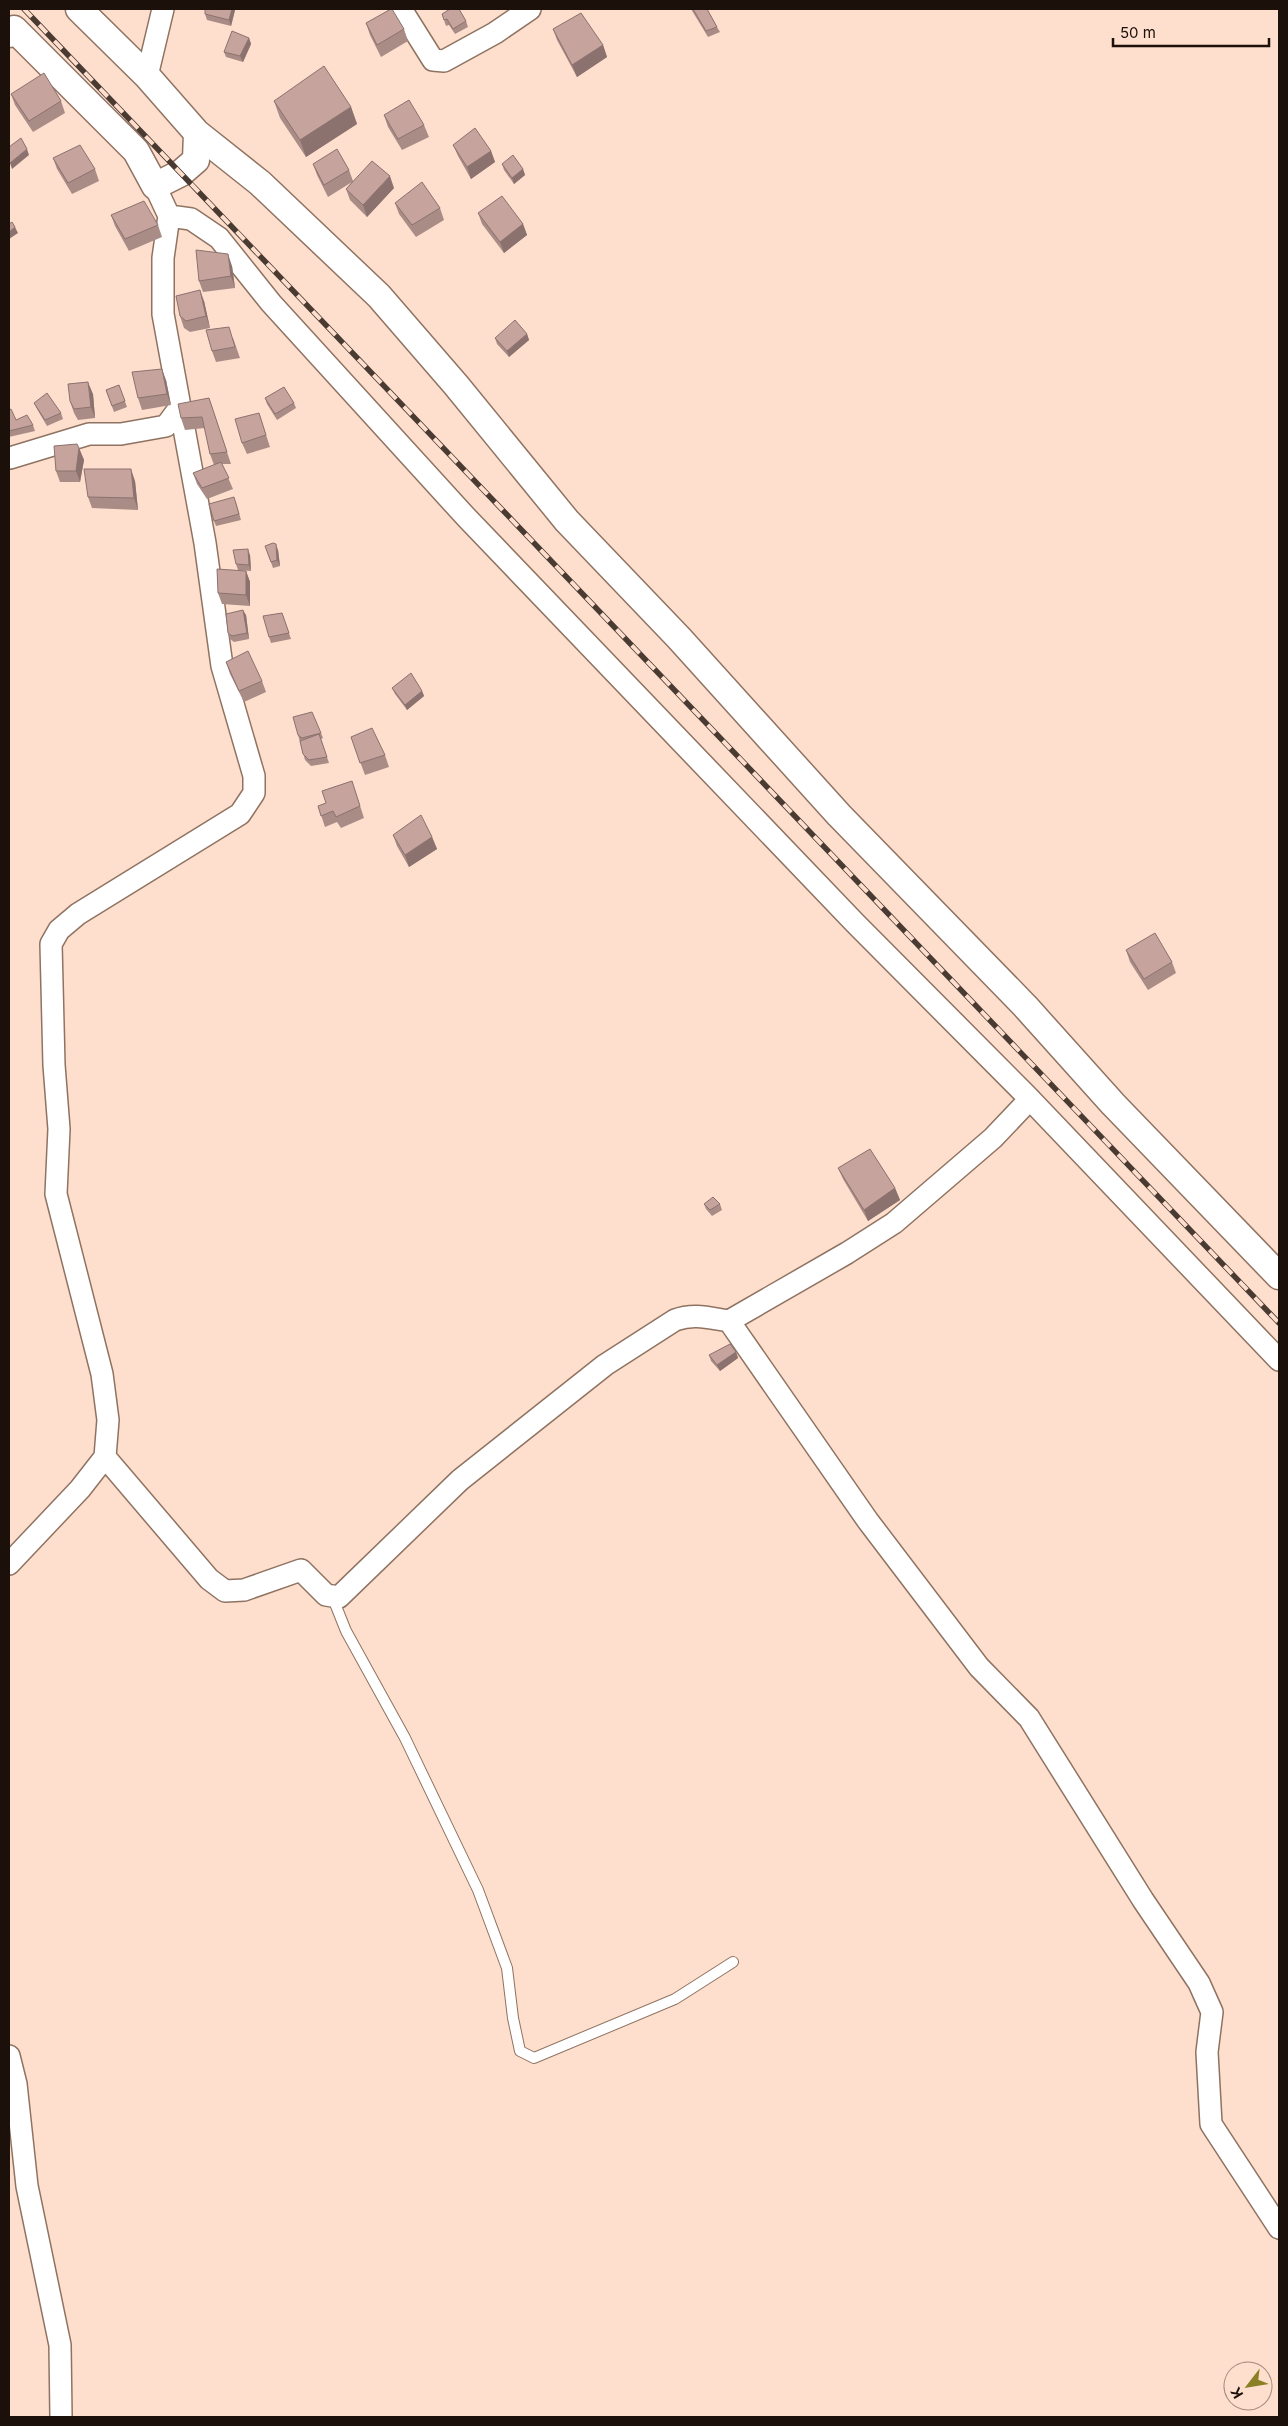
<svg xmlns="http://www.w3.org/2000/svg" width="1288" height="2426" font-family="Inter,sans-serif">
	<style>
		.lines { fill: none; stroke-linecap: round; stroke-linejoin: round }
		.service-casing { stroke: #8f7362; stroke-width: 12 }
		.minor-casing { stroke: #8f7362; stroke-width: 24 }
		.tertiary-casing { stroke: #8f7362; stroke-width: 29 }
		.service { stroke: #fff; stroke-width: 10 }
		.minor { stroke: #fff; stroke-width: 21 }
		.tertiary { stroke: #fff; stroke-width: 26 }
		.rail-casing { stroke: #493a32; stroke-width: 5.5 }
		.rail { stroke: #fedecc; stroke-width: 4; stroke-dasharray: 11; stroke-linecap: butt }
		.wall { fill: #aa8c87 }
		.shaded-wall { fill: #8b726e }
		.building { fill: #c6a39d; stroke: #8b726e }
	</style>
	<rect width="100%" height="100%" fill="#fedecc"/>
	<g class="lines">
		<defs>
			<path id="service" d="M332,1596L346,1631L405,1738L478,1890L507,1968L513,2018L520,2051L534,2058L675,1999L733,1962"/>
			<path id="minor" d="M401,9L433,60L444,61L495,33L530,9
				M147,76L163,9
				M169,216L191,219L219,238L271,303L466,517L855,923L1026,1095L1279,1360
				M10,458L89,434H121L166,426L180,407
				M729,1321L868,1521L979,1667L1029,1718L1143,1900L1199,1983L1212,2012L1207,2052L1211,2124L1279,2228
				M105,1457L209,1579L225,1591L244,1590L301,1570L326,1595L339,1597L460,1480L605,1365L675,1320C694,1313 709,1318 729,1321L847,1253L894,1223L993,1138L1030,1099
				M9,1564L80,1489L105,1457L108,1420L102,1374L56,1194L59,1129L54,1065L51,944L59,930L78,914L240,814L254,793V776L222,666L205,543L163,314V258L169,216L155,186
				M9,2056L16,2084L27,2186L60,2345L61,2417"/>
			<path id="tertiary" d="M9,34L14,29L136,151L155,186L181,173L196,160L197,133L147,76L79,9
				M197,133L260,183L379,296L456,385L567,521L679,638L839,815L1025,1006L1113,1104L1279,1276"/>
		</defs>
		<!-- service casing -->
		<use href="#service" class="service-casing"/>
		<!-- minor casing -->
		<use href="#minor" class="minor-casing"/>
		<!-- tertiary casing -->
		<use href="#tertiary" class="tertiary-casing"/>
		<!-- service -->
		<use href="#service" class="service"/>
		<!-- minor -->
		<use href="#minor" class="minor"/>
		<!-- tertiary -->
		<use href="#tertiary" class="tertiary"/>
		<defs>
			<path id="rail" d="M24,9L1279,1323"/>
		</defs>
		<!-- rail casing -->
		<use href="#rail" class="rail-casing"/>
		<!-- rail -->
		<use href="#rail" class="rail"/>
	</g>
	<!-- wall -->
	<path class="wall" d="M691,9H707L717,27L720,32L708,37Z
		M235,10L231,26L207,20L205,14Z
		M442,14L466,21L468,27L455,34L449,25L446,26Z
		M366,23L404,29L408,41L381,57L370,35Z
		M553,29L603,45L607,57L577,77L557,40Z
		M249,38L251,44L243,62L226,57L224,52Z
		M11,94L61,101L65,113L33,132L15,105Z
		M274,101L351,107L357,124L306,157L280,118Z
		M384,115L424,125L429,137L402,150L388,127Z
		M453,145L491,151L495,162L471,179L458,156Z
		M53,158L95,169L99,181L72,194L57,169Z
		M313,164L349,170L353,181L394,188L367,217L350,200L346,189L352,182L328,197L317,175Z
		M502,164L523,169L525,175L514,184L504,170Z
		M395,203L440,208L444,220L416,237L399,214Z
		M478,213L523,224L527,235L504,253L482,224Z
		M111,215L158,225L162,237L129,251L115,226Z
		M232,266L235,288L203,292L199,281Z
		M204,301L210,328L190,332L184,328L180,316Z
		M527,334L529,340L509,357L497,344L495,338Z
		M233,338L240,358L216,362L212,351Z
		M166,380L171,405L142,410L138,398Z
		M119,385L127,407L114,412L106,390Z
		M93,394L95,418L78,420L74,413L70,401Z
		M209,398L231,464H222L233,489L207,499L197,484L193,473L214,465L210,454L205,428L185,430L181,418Z
		M265,398L294,403L296,408L277,420L267,404Z
		M34,403L61,413L63,419L47,426L37,409Z
		M9,410L16,420L33,425L35,431L9,437Z
		M259,413L270,447L247,454L242,443Z
		M79,448L84,460L80,482H60L56,471Z
		M135,481L138,510L92,508L88,497Z
		M236,502L241,520L216,526L214,521Z
		M265,546L278,550L280,566L273,568Z
		M250,555L251,571L238,570L236,564Z
		M246,571L250,582V606L222,604L218,593Z
		M282,613L291,639L271,643L269,637Z
		M246,615L249,639L234,642L230,639L228,633Z
		M226,662L262,681L266,692L244,702L230,674Z
		M392,688L422,691L424,696L407,710L395,694Z
		M321,733L323,738L321,739L329,763L311,766L305,760L298,735Z
		M351,737L385,755L389,767L365,775Z
		M352,781L364,818L341,828L337,822L325,827L318,806L326,803Z
		M393,835L432,837L437,849L409,867L397,846Z
		M1126,950L1172,962L1176,973L1148,990L1130,962Z
		M838,1168L895,1188L900,1200L868,1221L843,1179Z
		M704,1204H720L722,1210L712,1216L706,1209Z
		M736,1352L738,1358L720,1371L711,1361L709,1355Z"/>
	<!-- shaded-wall -->
	<path class="shaded-wall" d="M232,9H234L235,10L231,26L229,20Z
		M249,38L251,44L243,62L240,56Z
		M603,45L607,57L577,77L572,65Z
		M351,107L357,124L306,157L300,140Z
		M27,149L29,155L12,169L10,163Z
		M491,151L495,162L471,179L467,167Z
		M523,169L525,175L514,184L512,178Z
		M390,176L394,188L367,217L363,205Z
		M523,224L527,235L504,253L500,242Z
		M15,227L18,233L9,239V232Z
		M228,254L232,266L235,288L231,276Z
		M200,290L204,301L210,328L206,316Z
		M527,334L529,340L509,357L507,351Z
		M162,369L166,380L171,405L167,394Z
		M88,382L93,394L95,418L91,407Z
		M79,448L84,460L80,482L76,471Z
		M131,469L135,481L138,510L134,498Z
		M276,544L278,550L280,566L277,560Z
		M248,549L250,555L251,571L249,565Z
		M246,571L250,582V606L246,595Z
		M243,610L246,615L249,639L247,633Z
		M422,691L424,696L407,710L405,705Z
		M432,837L437,849L409,867L405,855Z
		M895,1188L900,1200L868,1221L864,1210Z
		M736,1352L738,1358L720,1371L717,1365Z"/>
	<!-- building -->
	<path class="building" d="M205,9H232L229,20L205,14Z
		M391,9H392L404,29L377,45L366,23Z
		M450,9H459L466,21L453,29L447,19L444,20L442,14Z
		M693,9H707L717,27L706,31Z
		M581,13L603,45L572,65L553,29Z
		M232,31L249,38L240,56L224,52Z
		M324,66L351,107L300,140L274,101Z
		M44,73L61,101L29,121L11,94Z
		M409,100L424,125L398,139L384,115Z
		M475,128L491,151L467,167L453,145Z
		M21,138L27,149L10,163L9,162V147Z
		M80,145L95,169L68,183L53,158Z
		M337,149L349,170L324,185L313,164Z
		M513,155L523,169L512,178L502,164Z
		M372,161L390,176L363,205L346,189Z
		M422,182L440,208L412,225L395,203Z
		M502,196L523,224L500,242L478,213Z
		M144,201L158,225L125,239L111,215Z
		M12,222L15,227L9,232V224Z
		M196,250L228,254L231,276L199,281Z
		M200,290L206,316L186,321L180,316L176,296Z
		M515,320L527,334L507,351L495,338Z
		M229,327L235,347L212,351L206,330Z
		M162,369L167,394L138,398L132,372Z
		M88,382L91,407L74,409L70,401L68,384Z
		M119,385L125,401L112,406L106,390Z
		M284,387L294,403L275,414L265,398Z
		M47,393L61,413L45,420L34,403Z
		M209,398L227,452L210,454L202,417L181,418L178,404Z
		M11,409L16,420L27,415L33,425L9,431V410Z
		M259,413L266,435L242,443L235,419Z
		M77,444L79,448L76,471H56L54,446Z
		M221,462L229,478L202,488L193,473Z
		M84,469H131L134,498L88,497Z
		M234,497L239,514L214,521L209,504Z
		M273,543L276,544L277,560L271,562L265,546Z
		M248,549L249,565L236,564L233,550Z
		M217,569L246,571V595L218,593Z
		M243,610L247,633L232,636L228,633L226,614Z
		M282,613L289,633L269,637L263,616Z
		M248,651L262,681L239,691L226,662Z
		M411,673L422,691L405,705L392,688Z
		M312,712L321,733L302,738L298,735L293,717Z
		M372,728L385,755L360,763L351,737Z
		M319,734L327,757L309,760L303,754L300,741Z
		M352,781L360,806L336,817L333,811L321,816L318,806L326,803L322,791Z
		M421,815L432,837L405,855L393,835Z
		M1155,933L1172,962L1144,979L1126,950Z
		M870,1149L895,1188L864,1210L838,1168Z
		M713,1197L720,1204L710,1210L704,1204Z
		M730,1344L736,1352L717,1365L709,1355Z"/>
	<!-- border -->
	<rect width="1288" height="2426" fill="none" stroke="#1b100a" stroke-width="20"/>
	<!-- north arrow -->
	<g transform="translate(1248 2386) rotate(239)"><circle r="24" fill="#fedecc" stroke="#a38c7e"/>
	<path d="M0-4L9 19L0 12L-9 19Z" fill="#8a7f25"/>
	<text y="-8" font-size="14" font-weight="bold" text-anchor="middle" fill="#1b100a">K</text>
	</g>
	<!-- scale -->
	<path d="M1113 38v8h156v-8" fill="none" stroke="#1b100a" stroke-width="2.5"/>
	<text x="1120" y="38" font-size="15" fill="#1b100a" stroke="#fedecc" stroke-width="4" paint-order="stroke">50 m</text>
</svg>
